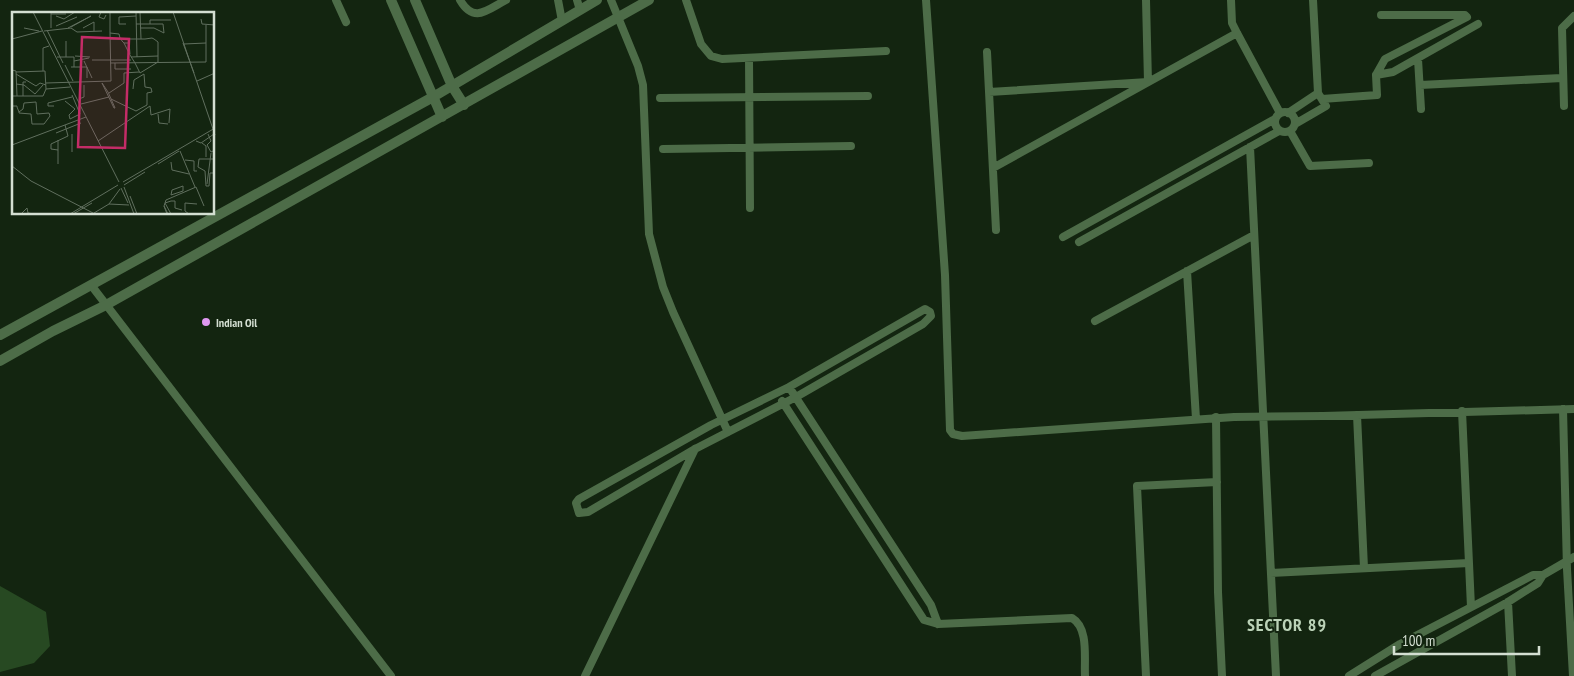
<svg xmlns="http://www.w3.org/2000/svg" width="1574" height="676" font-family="'PT Sans Narrow',sans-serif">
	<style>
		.green { fill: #274922 }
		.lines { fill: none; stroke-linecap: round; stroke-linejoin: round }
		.minor { stroke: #4d6c48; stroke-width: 8 }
		.tertiary { stroke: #4d6c48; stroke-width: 10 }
		.poi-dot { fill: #df98f1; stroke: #132510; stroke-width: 2 }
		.labels { text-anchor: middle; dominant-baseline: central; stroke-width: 4; stroke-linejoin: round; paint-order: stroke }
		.poi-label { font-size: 12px; font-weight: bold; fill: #d4dfd2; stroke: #132510; text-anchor: start }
		.district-label { font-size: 18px; font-weight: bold; letter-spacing: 1px; fill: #bcd3b8; stroke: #132510 }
		.inset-road { fill: none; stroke: #606f5e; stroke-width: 1 }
		.view { fill: #c42c67; fill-opacity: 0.15; stroke: #c42c67; stroke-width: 2.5 }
		.inset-edge { fill: none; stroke: #d4dfd2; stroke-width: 2.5 }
	</style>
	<rect width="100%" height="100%" fill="#132510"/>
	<!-- green -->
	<path class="green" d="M0,586L46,612L50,646L34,663L0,672Z"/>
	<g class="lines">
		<!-- minor -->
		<path class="minor" d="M336,0L346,22
			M460,0C474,24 487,10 506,0
			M558,0L562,21
			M577,0L580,10
			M611,0L638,66L643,85L649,234L663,287L673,312L728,432
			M686,0L701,44L711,56L722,59L886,51
			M926,0L945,275L950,430L953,434L962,436L1234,417L1323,416L1574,409
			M1231,0L1232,23L1237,33L1280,113
			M987,52L996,230
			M749,58L750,208
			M1418,59L1421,109
			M1376,75L1393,72L1478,24
			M1420,85L1562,78
			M989,92L1148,82L1146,0
			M660,98L868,96
			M1322,99L1377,95L1376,75L1385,59L1467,17L1465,15H1381
			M1564,106L1562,28L1574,16
			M1275 122a10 10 0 1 1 20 0a10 10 0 1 1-20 0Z
			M1288,113L1318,93
			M1295,124L1326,106L1318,93L1313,0
			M1290,131L1310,166L1369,163
			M1250,147L1276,676
			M663,149L851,146
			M993,168L1237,33
			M1063,237L1275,119
			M1079,242L1279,131
			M1187,271L1196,419
			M91,285L391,676
			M925,309L930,312L931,316L923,324L796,397L695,449L588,512L579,513L576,503L579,499L711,425L789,387Z
			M1095,321L1254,235
			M789,387L931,605L938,624
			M782,401L924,620L938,624L1072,618C1089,628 1084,658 1085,676
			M1563,409L1567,569L1573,676
			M1462,411L1471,607
			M1357,415L1364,568
			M1216,417L1218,592L1222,676
			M1271,573L1469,563
			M1508,602L1512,676
			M585,676L695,449
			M1146,676L1137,486L1217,482
			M1349,676L1400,644L1533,575H1543
			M1375,676L1508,602L1538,583L1543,575L1574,557"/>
		<!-- tertiary -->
		<path class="tertiary" d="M391,0L442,117
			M415,0L452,86L464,105
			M0,335L433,97L597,0
			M0,361L53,331L106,305L649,0"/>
	</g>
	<!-- markers -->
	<circle class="poi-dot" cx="206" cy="322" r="5"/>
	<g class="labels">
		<!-- poi labels -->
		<g class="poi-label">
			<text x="216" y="322">Indian Oil</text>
		</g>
		<!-- district labels -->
		<g class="district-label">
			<text x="1287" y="624">SECTOR 89</text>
		</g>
	</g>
	<!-- overview -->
	<g transform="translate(12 12)">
		<rect width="202" height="202" fill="#132510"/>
		<path class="inset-road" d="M21,0L107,170M39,0V16M89,0L87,5L92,7L94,3M98,0V21L107,22L108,26L109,27L110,29L112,31L118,43L123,51L128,61L146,50V30L142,27L140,26L133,27H98M124,0L125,45M128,0L129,27M161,0L203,123M39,2H54M44,4L52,7L63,0M189,7L190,12L203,13M114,12H107V5L124,4M124,12H151L152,21L142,16H128M138,12V8H159M44,14L65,5M12,16L27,19M56,16L79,4L59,15M71,16L82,10V19M35,18L51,51M32,19L59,16L65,20L90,19M0,27L30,19M54,29V45M112,31H117L118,42M171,31L182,61M172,32L194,31M63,44L78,45M45,45H62V55M119,45L146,44M80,48H119M62,49L77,46M72,49L80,66M98,51L194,50V13M103,51V57H119M53,53L61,69M59,55H75V66M0,58L4,59L5,84M31,59V36L37,34M4,62L24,74L28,71L34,73M185,69L203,61M34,71L99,69L98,21M90,71L96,80L103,96H102ZM112,71V61L127,60M4,72L12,73L23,82L31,73M34,77L58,75M97,81L112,71M0,84H31L34,77L33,59L4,60M11,84V70H14M67,87L72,85V73M99,87L124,99L135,93V81L140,80L139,76L133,75L132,62L122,68L121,77M53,89L63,97L57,103L58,107L68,102L60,83M69,92L97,85M0,94H5V95L7,100V101L19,102L20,112H32L38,104L37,101L25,102L24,90L12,91L11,97L7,100M42,94H36V91L60,85M146,102L147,111L156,112M44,121L69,111M196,122L199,129L195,133L199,140L203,138M86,129L138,94L139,103L158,97L157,111M184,129L189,131L202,122M190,131L194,134V145M0,133L74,105M46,138L39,137V132L56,124L53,113M168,139L183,175M60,140V122M203,147H187L186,155L193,159L194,174H197L198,161H203M173,148L182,149V159H185M159,150L160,158L177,162M46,152V128M146,152L167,139M0,154L19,169L83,202M111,170L203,116M195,172L199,141M112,173L133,160M171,174V179L159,183L160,178ZM112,175L122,202M109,176L116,191M118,184L125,202M97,192L108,177M152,194L154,188L184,175L192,194M82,201L97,192L117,193M9,202L15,196L16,201L22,202M58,202L106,173M61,202L80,191M155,202L152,194L156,202M159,202L153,191L159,189H163V196L170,198M177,202L173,199V191L185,192"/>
		<path class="view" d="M70,25L117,27L113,136L66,135Z"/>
		<rect width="202" height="202" class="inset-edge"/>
	</g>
	<!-- scale -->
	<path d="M1394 646v8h145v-8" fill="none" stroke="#d4dfd2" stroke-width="2.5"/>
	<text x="1402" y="646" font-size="15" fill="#d4dfd2" stroke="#132510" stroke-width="4" paint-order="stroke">100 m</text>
</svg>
